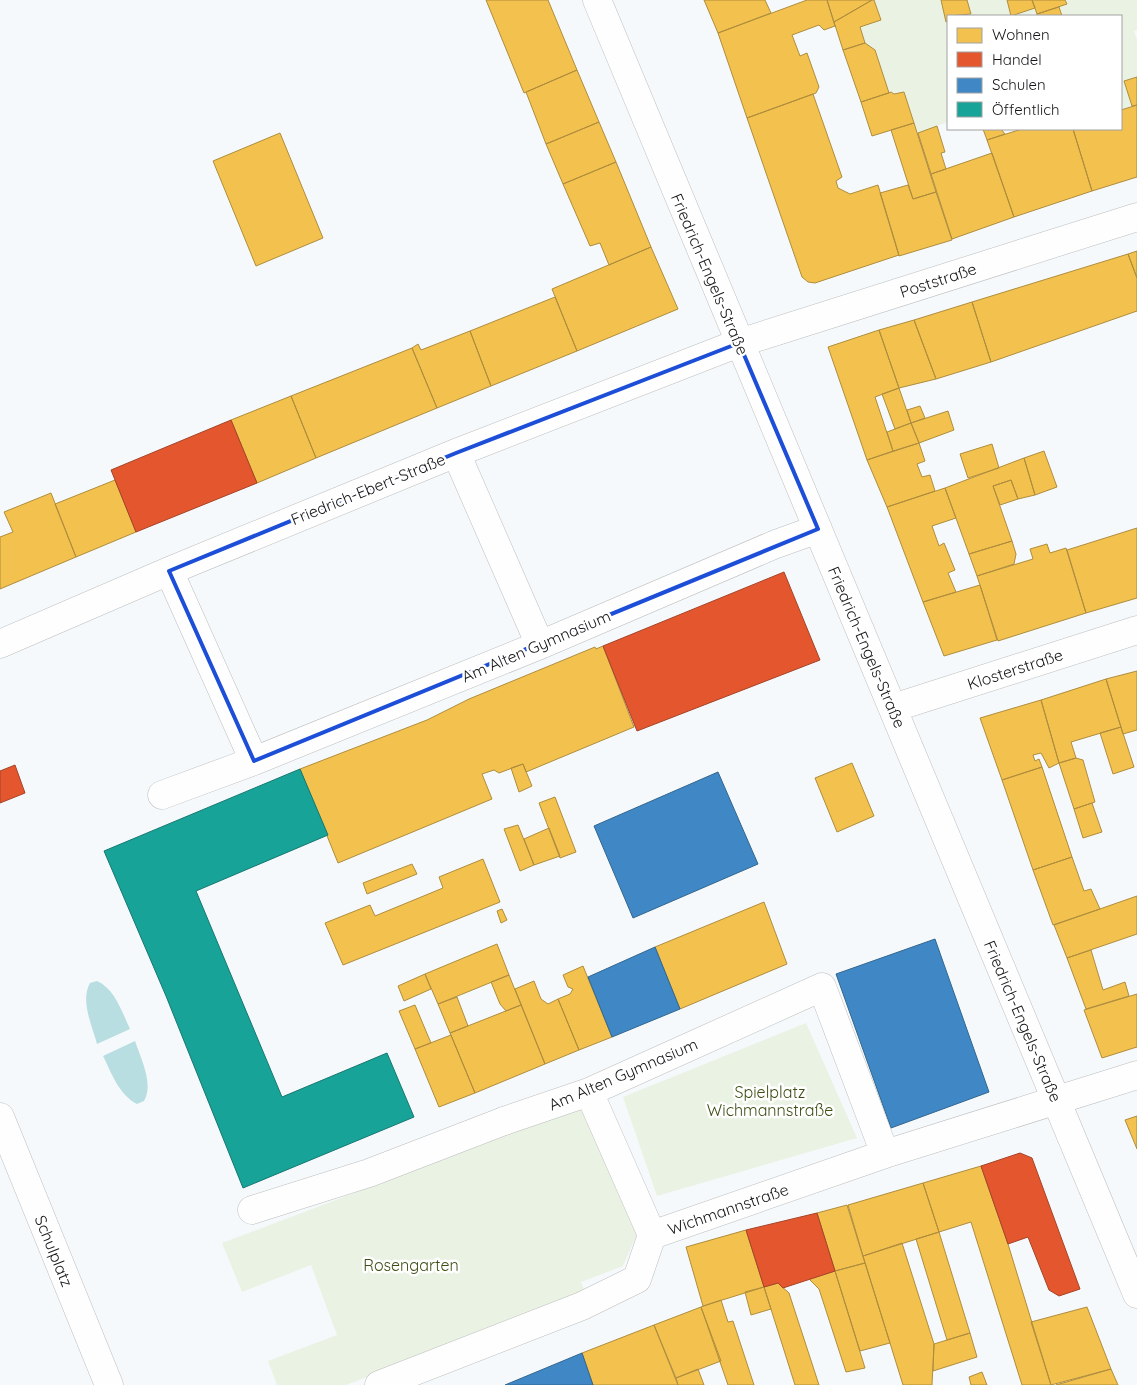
<svg xmlns="http://www.w3.org/2000/svg" width="1137" height="1385" font-family="Quicksand,sans-serif">
	<style>
		.green { fill: #eaf2e3 }
		.water { fill: #b8dee1 }
		.homes { fill: #f2c14e; stroke: #af8d3d }
		.shops { fill: #e4572e; stroke: #a54327 }
		.schools { fill: #3f88c5; stroke: #326690 }
		.public { fill: #17a398; stroke: #167871 }
		.lines { fill: none; stroke-linecap: round; stroke-linejoin: round }
		.pedestrian-casing { stroke: #bcbebf; stroke-width: 29 }
		.minor-casing { stroke: #bcbebf; stroke-width: 29 }
		.pedestrian { stroke: #fefefe; stroke-width: 28 }
		.minor { stroke: #fefefe; stroke-width: 28 }
		.marked { fill: none; stroke: #1d4ed8; stroke-width: 4; stroke-linejoin: round }
		.labels { text-anchor: middle; dominant-baseline: central; stroke-width: 5; stroke-linejoin: round; paint-order: stroke }
		.street-label { font-size: 16px; fill: #131516; stroke: #fff }
		.park-label { font-size: 16px; fill: #3d4e13; stroke: #fff }
	</style>
	<rect width="100%" height="100%" fill="#f6f9fb"/>
	<!-- green -->
	<path class="green" d="M874,0H941L948,29V122L918,133L904,92L889,93L865,43L860,27L881,20Z
		M967,0H1007L1011,16H971Z
		M1065,0H1137V30L1134,31L1137,40V77L1124,82L1132,106L1121,110V16H1062L1059,7L1066,4Z
		M1035,8L1037,14L1012,16Z
		M806,1023L857,1138L657,1196L623,1097Z
		M587,1105L641,1225L623,1266L581,1282L585,1293L346,1385H277L268,1361L337,1335L311,1265L242,1292L222,1243Z"/>
	<!-- water -->
	<path class="water" d="M97,981C115,989 122,1012 130,1029L97,1044C92,1025 80,1001 90,983Z
		M135,1041C141,1059 154,1084 144,1101L137,1104C119,1095 111,1072 103,1056Z"/>
	<!-- homes -->
	<path class="homes" d="M486,0H548L577,70L524,93Z
		M704,0H765L771,13L718,33Z
		M807,0H827L835,26L824,30L819,25L792,35L800,56L807,53L819,87L816,93L747,118L718,33Z
		M827,0H872L834,22Z
		M872,0H874L881,20L860,27L865,43L843,50L834,22Z
		M941,0H967L971,14L948,16V21L946,22Z
		M1007,0H1032L1035,8L1011,16Z
		M1032,0H1065L1067,4L1037,14Z
		M1059,7L1062,16H1037V14Z
		M865,43L875,50L889,93L861,102L843,50Z
		M577,70L599,122L546,144L526,92Z
		M1137,77V105L1132,106L1124,81Z
		M891,92L894,94L904,92L914,123L872,136L861,102Z
		M813,94L842,177L836,181L838,188L850,194L878,185L899,255L815,283L808,282L802,277L747,118Z
		M1137,105V177L1092,191L1073,129H1121V110Z
		M599,122L616,162L563,184L546,144Z
		M914,123L936,192L913,199L891,130Z
		M937,126L945,152L941,153L946,169L931,174L918,133Z
		M983,129H1001L1005,134L987,140Z
		M1022,129H1073L1092,191L1014,217L987,140Z
		M280,133L323,238L256,266L213,161Z
		M992,153L1014,217L952,239L931,174Z
		M616,162L651,247L609,265L600,243L590,246L563,184Z
		M908,185L913,199L936,192L952,240L899,256L880,193Z
		M651,247L678,309L577,351L552,289Z
		M1137,251V278L1128,254Z
		M1128,254L1137,278V311L991,362L972,302Z
		M555,297L577,351L491,386L470,331Z
		M972,302L991,362L936,379L914,320Z
		M914,320L936,379L899,388L879,330Z
		M879,330L899,388L875,397L893,451L867,460L828,347Z
		M470,331L491,386L437,408L412,348L418,344L421,350Z
		M412,348L437,408L316,458L291,396Z
		M899,388L911,423L895,429L882,394Z
		M291,396L316,458L257,483L231,420Z
		M920,406L925,418L911,423L907,410Z
		M948,411L954,430L919,443L911,423Z
		M911,423L919,443L893,451L887,432Z
		M919,443L925,461L917,464L922,477L930,475L935,491L887,507L867,460Z
		M992,444L999,468L968,478L960,454Z
		M1044,451L1057,487L1035,495L1024,458Z
		M1024,458L1035,495L1018,499L1011,480L993,486L1012,541L969,554L945,488Z
		M115,480L136,532L76,557L55,504Z
		M1011,480L1018,499L1000,505L993,486Z
		M945,488L956,518L932,526L939,546L944,543L955,570L948,573L956,592L923,602L887,507Z
		M51,493L76,557L0,589V537L13,532L4,512Z
		M1137,528V598L1086,613L1067,550Z
		M1012,541L1016,554L1014,564L977,576L969,554Z
		M1047,544L1050,553L1066,548L1086,613L998,641L977,576L1033,559L1030,549Z
		M980,585L997,640L944,656L923,602Z
		M603,646L634,727L526,772L523,764L499,773L494,770L482,774L492,799L338,863L300,769L427,720L469,699L595,647L596,649Z
		M1137,671V730L1123,734L1106,679Z
		M1106,679L1121,727L1071,742L1076,758L1059,763L1041,700Z
		M1041,700L1059,763L1049,768L1041,753L1033,755L1035,761L1039,759L1042,767L1002,780L980,718Z
		M1121,727L1134,767L1113,774L1100,733Z
		M1076,758L1083,760L1095,802L1074,809L1059,763Z
		M852,763L874,816L837,832L815,778Z
		M523,764L532,786L519,792L511,768Z
		M1042,767L1072,857L1033,870L1002,780Z
		M555,797L576,852L560,858L539,803Z
		M1092,803L1102,832L1083,838L1074,809Z
		M518,825L534,865L520,871L504,829Z
		M549,828L560,856L534,865L524,839Z
		M1072,857L1084,891L1091,889L1100,909L1053,925L1033,870Z
		M483,859L500,902L343,965L325,923L370,905L375,916L443,888L439,877Z
		M412,864L417,874L367,894L363,883Z
		M1137,896V934L1067,958L1054,925Z
		M764,902L787,964L680,1009L655,947Z
		M502,909L507,920L501,923L497,911Z
		M497,944L509,975L438,1004L425,974Z
		M1091,950L1103,990L1125,982L1129,996L1086,1009L1067,958Z
		M583,966L612,1037L579,1050L558,999L570,994L573,989L568,987L563,975Z
		M425,974L431,989L404,1001L398,986Z
		M509,975L521,1005L506,1011L500,1004L491,982Z
		M534,981L541,999L548,1004L558,999L579,1050L545,1064L515,989Z
		M1137,994V1047L1102,1058L1084,1010Z
		M457,997L468,1026L450,1033L438,1004Z
		M415,1005L431,1043L415,1049L399,1011Z
		M521,1005L545,1064L475,1093L450,1033Z
		M451,1035L475,1093L439,1107L415,1049Z
		M1137,1116V1149L1125,1120Z
		M981,1166L1008,1244L1051,1385H1022L971,1222L939,1232L923,1183Z
		M923,1183L939,1232L863,1256L848,1205Z
		M847,1205L865,1263L835,1271L817,1213Z
		M746,1230L764,1287L703,1306L686,1247Z
		M939,1232L970,1333L947,1340L916,1239Z
		M902,1243L934,1344L932,1385H903L863,1256Z
		M865,1263L890,1343L860,1351L835,1271Z
		M835,1271L865,1368L846,1372L819,1289L809,1279Z
		M778,1283L789,1293L819,1385H795L764,1287Z
		M764,1287L771,1309L751,1315L745,1292Z
		M721,1300L728,1322L733,1321L754,1385H728L701,1307Z
		M701,1307L721,1361L676,1378L654,1325Z
		M1087,1307L1111,1369L1051,1385L1031,1322Z
		M654,1325L678,1385H593L582,1353Z
		M970,1333L977,1357L933,1371L934,1344Z
		M698,1369L704,1385H678L676,1378Z
		M1111,1369L1118,1385H1056Z
		M982,1372L987,1385H971L969,1377Z"/>
	<!-- shops -->
	<path class="shops" d="M231,420L257,483L136,532L111,470Z
		M784,572L820,660L637,731L603,646Z
		M15,765L25,793L0,803V771Z
		M1020,1153L1032,1158L1080,1289L1059,1296L1049,1290L1028,1237L1008,1244L981,1166Z
		M817,1213L835,1271L783,1288L778,1283L764,1287L746,1230Z"/>
	<!-- schools -->
	<path class="schools" d="M718,772L758,864L633,918L594,826Z
		M935,939L989,1092L891,1128L836,974Z
		M655,947L680,1009L612,1037L588,977Z
		M582,1353L593,1385H505Z"/>
	<!-- public -->
	<path class="public" d="M300,769L328,835L196,891L282,1097L387,1053L414,1117L243,1188L166,996L104,851Z"/>
	<g class="lines">
		<defs>
			<path id="pedestrian" d="M0,1117L109,1385
				M252,1210L369,1173L504,1121"/>
			<path id="minor" d="M597,0L1137,1294
				M456,453L540,645
				M169,571L254,761L540,645L776,544L818,529
				M0,644L169,571L456,453L739,343L1137,217
				M893,708L1137,630
				M162,795L254,761
				M589,1092L652,1235
				M504,1121L589,1092L822,987L885,1154
				M379,1385L582,1306L637,1279L652,1235L885,1154L1137,1075"/>
		</defs>
		<!-- pedestrian casing -->
		<use href="#pedestrian" class="pedestrian-casing"/>
		<!-- minor casing -->
		<use href="#minor" class="minor-casing"/>
		<!-- pedestrian -->
		<use href="#pedestrian" class="pedestrian"/>
		<!-- minor -->
		<use href="#minor" class="minor"/>
	</g>
	<!-- marked area -->
	<path class="marked" d="M739,343L818,529L254,761L169,571L456,453Z"/>
	<g class="labels">
		<!-- street labels -->
		<g class="street-label">
			<text transform="translate(710 274) rotate(67)">Friedrich-Engels-Straße</text>
			<text transform="translate(938 280) rotate(-18)">Poststraße</text>
			<text transform="translate(368 489) rotate(-22)">Friedrich-Ebert-Straße</text>
			<text transform="translate(536 646) rotate(-23)">Am Alten Gymnasium</text>
			<text transform="translate(867 647) rotate(67)">Friedrich-Engels-Straße</text>
			<text transform="translate(1015 669) rotate(-18)">Klosterstraße</text>
			<text transform="translate(1023 1021) rotate(67)">Friedrich-Engels-Straße</text>
			<text transform="translate(623 1074) rotate(-23)">Am Alten Gymnasium</text>
			<text transform="translate(728 1209) rotate(-19)">Wichmannstraße</text>
			<text transform="translate(54 1251) rotate(68)">Schulplatz</text>
		</g>
		<!-- park labels -->
		<g class="park-label">
			<text x="770" y="1092">Spielplatz<tspan x="770" dy="18">Wichmannstraße</tspan></text>
			<text x="411" y="1265">Rosengarten</text>
		</g>
	</g>
	<!-- legend -->
	<rect x="947" y="15" width="175" height="115" fill="#ffffff" stroke="#a1a1a2"/>
	<rect x="957" y="28" width="25" height="15" fill="#f2c14e" stroke="#a1a1a2"/>
	<text x="992" y="40" font-size="15" fill="#131516">Wohnen</text>
	<rect x="957" y="52" width="25" height="15" fill="#e4572e" stroke="#a1a1a2"/>
	<text x="992" y="65" font-size="15" fill="#131516">Handel</text>
	<rect x="957" y="78" width="25" height="15" fill="#3f88c5" stroke="#a1a1a2"/>
	<text x="992" y="90" font-size="15" fill="#131516">Schulen</text>
	<rect x="957" y="102" width="25" height="15" fill="#17a398" stroke="#a1a1a2"/>
	<text x="992" y="115" font-size="15" fill="#131516">Öffentlich</text>
</svg>
